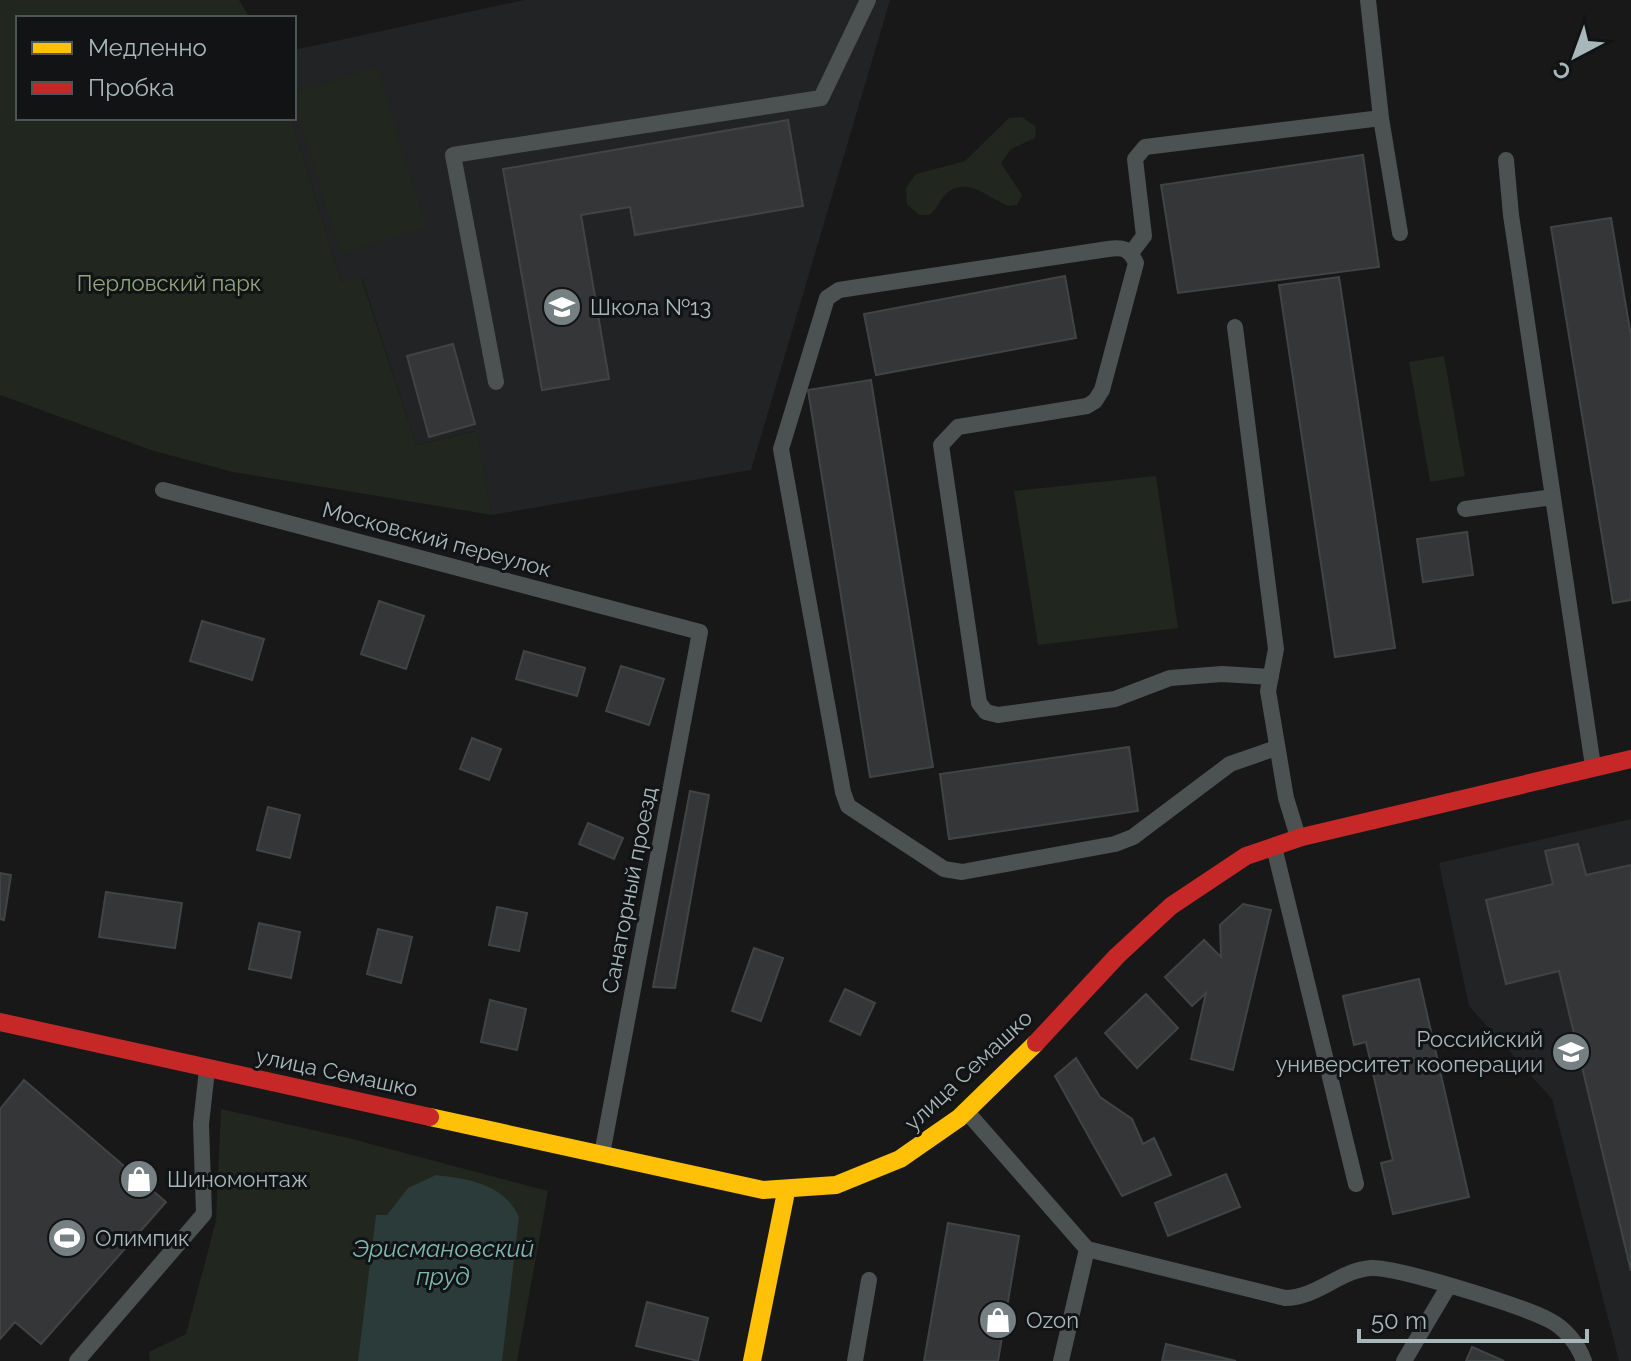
<svg xmlns="http://www.w3.org/2000/svg" width="1631" height="1361" font-family="Raleway,sans-serif">
	<style>
		.built { fill: #222325 }
		.green { fill: #21261e }
		.water { fill: #2a3b3a }
		.building { fill: #343637; stroke: #414445; stroke-width: 2 }
		.lines { fill: none; stroke-linecap: round; stroke-linejoin: round }
		.lane { stroke: #4c5152; stroke-width: 16 }
		.slow { stroke: #ffc107; stroke-width: 18 }
		.jam { stroke: #c62828; stroke-width: 18 }
		.labels { text-anchor: middle; dominant-baseline: central; stroke-width: 6; stroke-linejoin: round; paint-order: stroke }
		.park-label { font-size: 22px; fill: #92a77e; stroke: #121315 }
		.poi-label { font-size: 22px; fill: #a8b8ba; stroke: #121315; text-anchor: start }
		.street-label { font-size: 22px; fill: #a8b8ba; stroke: #121315 }
		.water-label { font-size: 24px; font-style: italic; fill: #7db8b2; stroke: #121315 }
	</style>
	<rect width="100%" height="100%" fill="#181819"/>
	<!-- built -->
	<path class="built" d="M524,0H890L751,470L492,515L475,431L416,445L362,278L341,281L291,118H294V50Z
		M1631,819V1361H1619L1552,1099L1469,1006L1439,863Z"/>
	<!-- green -->
	<path class="green" d="M0,0H239L250,18H18V118H291L341,281L361,277L416,445L476,431L492,515L233,472L154,451L0,395Z
		M377,67L426,228L340,254L294,103V93Z
		M1022,117L1036,127L1035,138L1011,149L1001,163L1022,195L1017,205L1009,206C989,199 966,174 945,195C939,201 937,210 929,215H919L907,204L906,188L916,174L965,161L1009,118Z
		M1444,356L1465,476L1430,482L1409,362Z
		M1156,476L1178,628L1038,645L1014,491Z
		M221,1109L352,1139L548,1191L517,1361H150L149,1352L186,1334L216,1221Z"/>
	<!-- water -->
	<path class="water" d="M436,1175C469,1179 504,1184 519,1217L502,1361H358L376,1215H387L408,1188Z"/>
	<!-- building -->
	<path class="building" d="M788,120L803,206L635,235L630,207L581,215L609,379L542,390L503,169Z
		M1363,155L1379,267L1178,293L1161,185Z
		M1611,218L1631,336V600L1613,603L1551,227Z
		M1065,276L1076,338L876,375L864,314Z
		M1339,277L1395,648L1335,657L1279,285Z
		M453,344L475,424L429,437L407,356Z
		M871,380L933,767L870,777L808,390Z
		M1467,532L1473,575L1423,582L1417,539Z
		M379,601L424,616L406,669L361,654Z
		M202,621L264,639L252,680L190,661Z
		M524,651L585,668L577,696L516,679Z
		M621,666L664,679L649,725L606,711Z
		M472,738L501,749L489,780L460,769Z
		M1129,747L1138,811L949,839L940,774Z
		M690,791L709,795L675,988L653,987Z
		M268,807L300,815L290,858L257,850Z
		M588,823L623,838L614,859L579,844Z
		M1578,844L1586,875L1631,865V1271L1559,971L1506,984L1486,900L1553,884L1545,851Z
		M0,873L11,875L4,920L0,919Z
		M106,892L182,903L175,948L99,937Z
		M1243,904L1271,910L1233,1070L1191,1059L1206,993L1192,1006L1165,977L1204,940L1221,957L1220,925Z
		M497,907L527,913L519,951L489,945Z
		M259,923L300,932L291,978L249,969Z
		M378,929L412,937L401,983L367,974Z
		M754,948L783,958L761,1021L732,1011Z
		M1419,979L1469,1197L1393,1214L1381,1163L1393,1160L1390,1148L1366,1042L1354,1045L1343,996Z
		M845,989L875,1003L860,1035L830,1021Z
		M1146,994L1178,1028L1137,1068L1105,1033Z
		M490,1000L526,1009L517,1050L481,1042Z
		M1076,1058L1100,1097L1132,1119L1143,1144L1154,1138L1171,1175L1122,1196L1055,1076Z
		M24,1080L166,1202L41,1344L15,1322L0,1339V1109Z
		M1226,1174L1240,1207L1168,1236L1155,1203Z
		M948,1223L1019,1236L998,1361H924Z
		M647,1302L708,1318L698,1361L636,1346Z
		M1166,1344L1236,1361H1162Z
		M1472,1347L1504,1361H1466Z"/>
	<g class="lines">
		<!-- lane -->
		<path class="lane" d="M1368,0L1381,118
			M1506,160L1511,215L1593,766
			M1131,253L1144,236L1135,159L1145,147L1381,118L1400,233
			M1235,327L1276,649L1268,691L1286,798L1298,837
			M496,382L453,155L821,98L868,0
			M163,490L700,632L602,1154
			M1465,509L1553,497
			M1271,677L1222,674L1170,678L1115,699L998,715L986,712L979,703L941,445L958,427L1087,406L1095,401L1102,390L1136,263C1129,248 1123,247 1108,249L839,290L827,298L781,449L843,792L848,806L944,869L962,872L1115,844L1133,837L1230,764L1276,748
			M1274,847L1356,1184
			M967,1112L1087,1249L1061,1361
			M1087,1249L1285,1298C1317,1298 1340,1270 1371,1268C1398,1267 1522,1306 1549,1320C1565,1328 1578,1344 1584,1361
			M77,1361L204,1214L201,1124L207,1070
			M855,1361L869,1280
			M1404,1361L1448,1287"/>
		<!-- slow -->
		<path class="slow" d="M430,1117L763,1190L836,1185L900,1159L959,1118L1036,1043
			M752,1361L786,1192"/>
		<!-- jam -->
		<path class="jam" d="M0,1022L430,1117
			M1036,1043L1117,956L1171,906L1246,856L1302,837L1631,759"/>
	</g>
	<!-- icons -->
	<defs>
		<symbol id="school-disc" viewBox="-11 -11 22 22"><circle r="9.5" fill="#768082" stroke="#121315"/><path d="M0-5L7-2L0 1L-7-2ZM-4 1L0 2.5L4 1V4Q0 6-4 4Z" fill="#fff"/></symbol>
		<symbol id="university-disc" viewBox="-11 -11 22 22"><circle r="9.5" fill="#768082" stroke="#121315"/><path d="M0-5L7-2L0 1L-7-2ZM-4 1L0 2.5L4 1V4Q0 6-4 4Z" fill="#fff"/></symbol>
		<symbol id="shop-disc" viewBox="-11 -11 22 22"><circle r="9.5" fill="#768082" stroke="#121315"/><path d="M-5-2.5h2.3a2.7 3.5 0 0 1 5.4 0H5L5.5 6h-11ZM-1.5-2.5h3a1.5 2.3 0 0 0-3 0Z" fill="#fff"/></symbol>
		<symbol id="stadium-disc" viewBox="-11 -11 22 22"><circle r="9.5" fill="#768082" stroke="#121315"/><path d="M0-5a6.5 5 0 1 0 0 10a6.5 5 0 1 0 0-10ZM-3.5-1.8h7v3.6h-7Z" fill="#fff"/></symbol>
	</defs>
	<g fill-rule="evenodd">
		<use href="#school-disc" x="540" y="285" width="44" height="44"/>
		<use href="#university-disc" x="1549" y="1030" width="44" height="44"/>
		<use href="#shop-disc" x="117" y="1157" width="44" height="44"/>
		<use href="#stadium-disc" x="45" y="1216" width="44" height="44"/>
		<use href="#shop-disc" x="976" y="1298" width="44" height="44"/>
	</g>
	<g class="labels">
		<!-- park labels -->
		<g class="park-label">
			<text x="169" y="283">Перловский парк</text>
		</g>
		<!-- poi labels -->
		<g class="poi-label">
			<text x="590" y="307">Школа №13</text>
			<text x="1543" y="1039" text-anchor="end">Российский<tspan x="1543" dy="25">университет кооперации</tspan></text>
			<text x="167" y="1179">Шиномонтаж</text>
			<text x="95" y="1238">Олимпик</text>
			<text x="1026" y="1320">Ozon</text>
		</g>
		<!-- street labels -->
		<g class="street-label">
			<text transform="translate(437 539) rotate(15)">Московский переулок</text>
			<text transform="translate(629 890) rotate(-79)">Санаторный проезд</text>
			<text transform="translate(968 1070) rotate(-43)">улица Семашко</text>
			<text transform="translate(337 1072) rotate(12)">улица Семашко</text>
		</g>
		<!-- water labels -->
		<g class="water-label">
			<text x="443" y="1248">Эрисмановский<tspan x="443" dy="28">пруд</tspan></text>
		</g>
	</g>
	<!-- legend -->
	<rect x="16" y="16" width="280" height="104" fill="#121315" stroke="#4e5557" stroke-width="2"/>
	<rect x="32" y="42" width="40" height="12" fill="#ffc107" stroke="#4e5557" stroke-width="2"/>
	<text x="88" y="56" font-size="24" fill="#a8b8ba">Медленно</text>
	<rect x="32" y="82" width="40" height="12" fill="#c62828" stroke="#4e5557" stroke-width="2"/>
	<text x="88" y="96" font-size="24" fill="#a8b8ba">Пробка</text>
	<!-- north arrow -->
	<g transform="translate(1575 56) rotate(221)" stroke="#121315" stroke-width="6" paint-order="stroke">
	<path d="M0-6L14 30L0 20L-14 30Z" fill="#a8b8ba"/>
	<text y="-12" font-size="22" font-weight="bold" text-anchor="middle" fill="#a8b8ba">С</text>
	</g>
	<!-- scale -->
	<path d="M1359 1329v12h228v-12" fill="none" stroke="#a8b8ba" stroke-width="4"/>
	<text x="1371" y="1329" font-size="24" fill="#a8b8ba" stroke="#121315" stroke-width="6" paint-order="stroke">50 m</text>
</svg>
